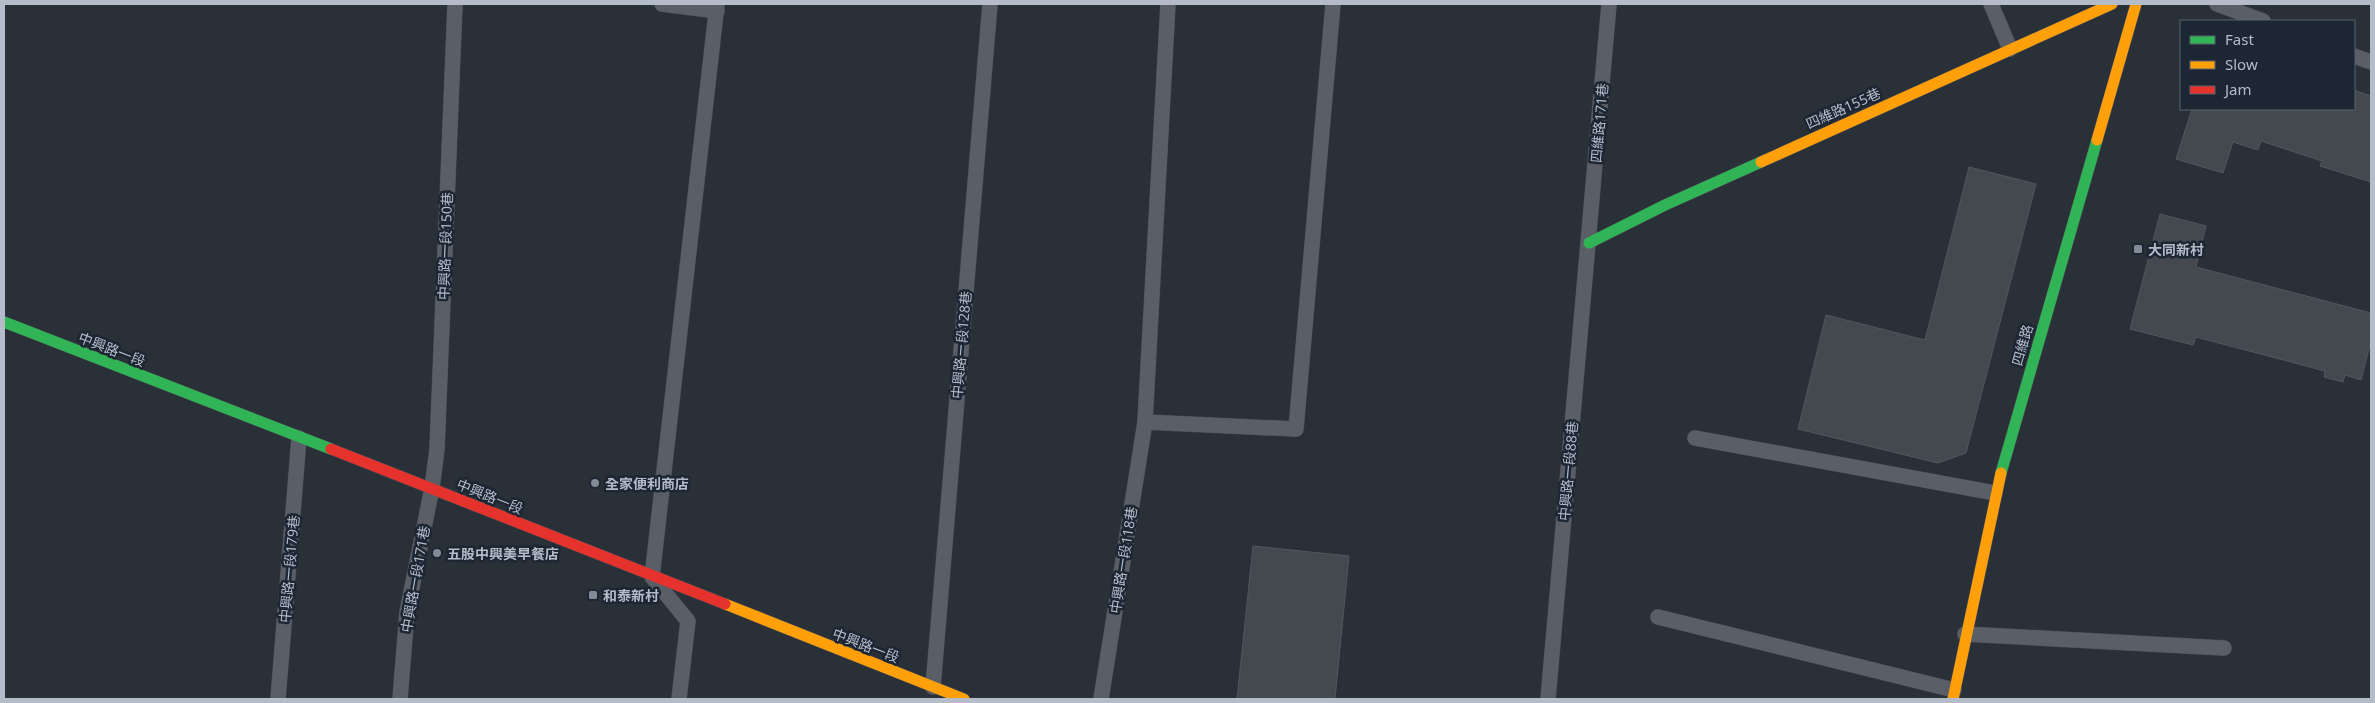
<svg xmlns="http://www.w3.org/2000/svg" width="2375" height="703" font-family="'Noto Sans','Noto Sans TC',sans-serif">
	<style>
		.building { fill: #444950; stroke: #52575f }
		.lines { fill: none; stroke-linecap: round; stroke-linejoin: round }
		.lane-casing { stroke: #484c53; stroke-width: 16 }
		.fast-casing { stroke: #484c53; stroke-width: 12 }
		.slow-casing { stroke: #484c53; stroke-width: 12 }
		.jam-casing { stroke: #484c53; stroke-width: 12 }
		.lane { stroke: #5a5e66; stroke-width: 15 }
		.fast { stroke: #30b455; stroke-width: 11 }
		.slow { stroke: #ff9f0a; stroke-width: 11 }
		.jam { stroke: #e5322d; stroke-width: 11 }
		.poi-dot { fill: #848b96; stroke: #1d2633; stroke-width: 2 }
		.labels { text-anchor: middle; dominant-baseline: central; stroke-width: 5; stroke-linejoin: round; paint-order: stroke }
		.street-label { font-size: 14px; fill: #b4bcc9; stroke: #1d2633 }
		.poi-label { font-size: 14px; font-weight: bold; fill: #b4bcc9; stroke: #1d2633; text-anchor: start }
	</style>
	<rect width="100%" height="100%" fill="#2a3038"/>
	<!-- building -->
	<path class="building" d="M2354,90L2371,96V182L2320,166L2322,161L2261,141L2258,150L2233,142L2223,173L2176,159L2192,109H2354Z
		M1969,167L2036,184L1966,453L1938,463L1798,429L1826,315L1925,340Z
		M2160,214L2206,226L2196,267L2371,313V341L2361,380L2345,375L2343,382L2324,377L2325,371L2196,337L2193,345L2130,329Z
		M1253,546L1349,556L1335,699H1237Z"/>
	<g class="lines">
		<defs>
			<path id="lane" d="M662,4L717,11
				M1991,4L2010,49
				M2217,4L2263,21
				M2354,56L2371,62
				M1145,422L1296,429L1333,4
				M1695,438L1995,493
				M1658,617L1954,690
				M1965,634L2224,648
				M933,687L990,4
				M278,699L299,438
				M400,699L407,612L432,488L437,449L455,4
				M679,699L688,621L652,577L717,4
				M1101,699L1145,422L1168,4
				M1548,699L1609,4"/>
			<path id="fast" d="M1589,243L1665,205L1761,162
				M4,322L331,449
				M2001,473L2097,140"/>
			<path id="slow" d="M2097,140L2136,4
				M1761,162L2112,4
				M725,604L964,699
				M1953,699L2001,473"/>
			<path id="jam" d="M331,449L725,604"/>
		</defs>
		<!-- lane casing -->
		<use href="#lane" class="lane-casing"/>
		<!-- fast casing -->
		<use href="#fast" class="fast-casing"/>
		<!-- slow casing -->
		<use href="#slow" class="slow-casing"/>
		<!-- jam casing -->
		<use href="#jam" class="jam-casing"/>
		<!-- lane -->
		<use href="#lane" class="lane"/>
		<!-- fast -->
		<use href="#fast" class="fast"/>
		<!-- slow -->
		<use href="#slow" class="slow"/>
		<!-- jam -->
		<use href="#jam" class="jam"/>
	</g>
	<!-- markers -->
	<g class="poi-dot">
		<rect x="2133" y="244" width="10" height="10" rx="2.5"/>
		<circle cx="595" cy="483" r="5"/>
		<circle cx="437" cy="553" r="5"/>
		<rect x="588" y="590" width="10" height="10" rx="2.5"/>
	</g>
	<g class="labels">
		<!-- street labels -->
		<g class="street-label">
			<text transform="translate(1843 108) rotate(-24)">四維路155巷</text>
			<text transform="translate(1599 123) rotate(-85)">四維路171巷</text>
			<text transform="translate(445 246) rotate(-88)">中興路一段150巷</text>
			<text transform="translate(961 345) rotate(-85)">中興路ㄧ段128巷</text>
			<text transform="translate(2022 345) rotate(-74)">四維路</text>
			<text transform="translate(112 349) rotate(21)">中興路一段</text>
			<text transform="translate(1568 471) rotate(-85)">中興路一段88巷</text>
			<text transform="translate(490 496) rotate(22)">中興路一段</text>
			<text transform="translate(1123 560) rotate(-81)">中興路一段118巷</text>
			<text transform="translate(289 569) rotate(-85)">中興路一段179巷</text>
			<text transform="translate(415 579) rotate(-80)">中興路一段171巷</text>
			<text transform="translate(866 645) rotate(21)">中興路一段</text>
		</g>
		<!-- poi labels -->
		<g class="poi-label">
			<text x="2148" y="249">大同新村</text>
			<text x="605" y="483">全家便利商店</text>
			<text x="447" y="553">五股中興美早餐店</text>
			<text x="603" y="595">和泰新村</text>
		</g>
	</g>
	<!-- border -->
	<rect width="2375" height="703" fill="none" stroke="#b4bcc9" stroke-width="10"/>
	<!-- legend -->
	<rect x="2180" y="20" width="175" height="90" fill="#1d2633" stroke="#59626f"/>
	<rect x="2190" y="36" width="25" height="8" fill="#30b455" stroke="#59626f"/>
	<text x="2225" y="45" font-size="15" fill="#b4bcc9">Fast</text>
	<rect x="2190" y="61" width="25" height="8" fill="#ff9f0a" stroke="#59626f"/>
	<text x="2225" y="70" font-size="15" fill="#b4bcc9">Slow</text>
	<rect x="2190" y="86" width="25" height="8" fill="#e5322d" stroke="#59626f"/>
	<text x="2225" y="95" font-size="15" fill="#b4bcc9">Jam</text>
</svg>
